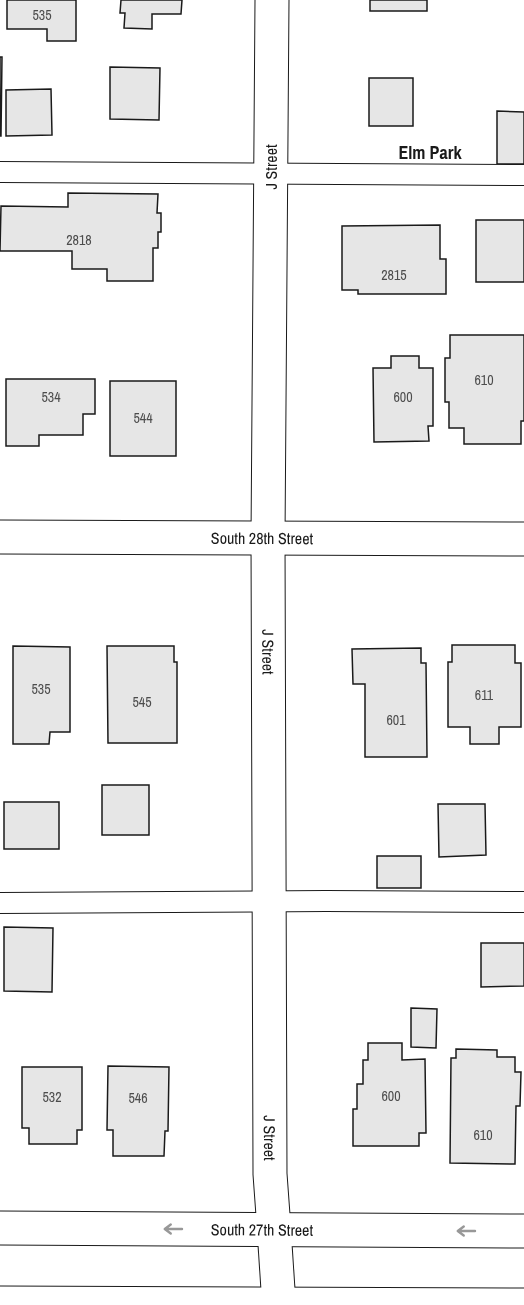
<svg xmlns="http://www.w3.org/2000/svg" width="524" height="1305" font-family="'Archivo Narrow',sans-serif">
	<style>
		.building { fill: #e6e6e6; stroke: #1a1a1a; stroke-width: 1.5 }
		.lines { fill: none; stroke-linecap: round; stroke-linejoin: round }
		.lane-casing { stroke: #1a1a1a; stroke-width: 22 }
		.street-casing { stroke: #1a1a1a; stroke-width: 35 }
		.secondary-casing { stroke: #1a1a1a; stroke-width: 35 }
		.lane { stroke: #fff; stroke-width: 20 }
		.street { stroke: #fff; stroke-width: 33 }
		.secondary { stroke: #fff; stroke-width: 33 }
		.oneway { stroke: #989898 }
		.labels { text-anchor: middle; dominant-baseline: central; stroke-width: 4.5; stroke-linejoin: round; paint-order: stroke }
		.number-label { font-size: 14px; fill: #4d4d4d }
		.street-label { font-size: 16px; fill: #1a1a1a; stroke: #fff }
		.neighbourhood-label { font-size: 18px; font-weight: bold; fill: #1a1a1a; stroke: #fff }
	</style>
	<rect width="100%" height="100%" fill="#fff"/>
	<!-- building -->
	<path class="building" d="M7,0H76V41H47V29H7Z
		M121,0H182L181,14H152V29L124,28L125,13H120Z
		M370,0H427V11H370Z
		M0,57H2L1,136H0Z
		M110,67L160,68L159,120L110,119Z
		M369,78H413V126H369Z
		M51,89L52,135L6,136V90Z
		M497,111L524,112V164H497Z
		M68,193L158,194L157,213H161V232H158V248H153V281H107V269H72V251H0L1,206L68,207Z
		M476,220H524V282H476Z
		M440,225V259H446V294H358V290H342V226Z
		M450,335H524V421H521V444H464V428H449V402H445V358H450Z
		M391,356H419V368H433V426H428L429,441L374,442L373,368H391Z
		M6,379H95V414H83V435H39V446H6Z
		M110,381H176V456H110Z
		M452,645H515V663H521V727H499V744H470V727H448V662H452Z
		M13,646L70,647V732H50L49,744H13Z
		M107,646H174V662H177V743H108Z
		M421,648V663H426L427,757H365V684H353L352,649Z
		M102,785H149V835H102Z
		M4,802H59V849H4Z
		M438,804H485L486,855L439,857Z
		M377,856H421V888H377Z
		M4,927L53,928L52,992L4,991Z
		M481,943H524V986L481,987Z
		M411,1008L437,1009L436,1048L411,1047Z
		M368,1043H402V1060L425,1059L426,1133H419V1146H353V1109H357V1084H363V1060H368Z
		M456,1049L497,1050V1057H515V1072H521L520,1106H516L515,1164L450,1163L451,1058H456Z
		M108,1066L169,1067L168,1131H165L164,1156H113V1130H107Z
		M22,1067H82V1130H77V1144H29V1128H22Z"/>
	<g class="lines">
		<defs>
			<path id="lane" d="M0,172L524,175
				M0,903L326,901L524,902"/>
			<g id="street">
				<path id="s1" d="M272,0L268,538L270,1174L274,1229"/>
				<path id="s2" d="M0,537L524,539"/>
			</g>
			<g id="secondary">
				<path id="s3" d="M0,1228L524,1231"/>
				<path d="M274,1229L279,1305"/>
				<path d="M0,1303L524,1305"/>
			</g>
		</defs>
		<!-- lane casing -->
		<use href="#lane" class="lane-casing"/>
		<!-- street casing -->
		<use href="#street" class="street-casing"/>
		<!-- secondary casing -->
		<use href="#secondary" class="secondary-casing"/>
		<!-- lane -->
		<use href="#lane" class="lane"/>
		<!-- street -->
		<use href="#street" class="street"/>
		<!-- secondary -->
		<use href="#secondary" class="secondary"/>
	</g>
	<!-- one-way arrows -->
	<defs><path id="oneway-shaft" d="M-6 0H5M1.5-3L5.5 0L1.5 3" fill="none" stroke-width="1.6" stroke-linecap="round" stroke-linejoin="round" transform="scale(1.5)"/></defs>
	<g class="oneway">
		<use href="#oneway-shaft" transform="translate(173 1229) rotate(-180)"/>
		<use href="#oneway-shaft" transform="translate(466 1231) rotate(-180)"/>
	</g>
	<g class="labels">
		<!-- number labels -->
		<g class="number-label">
			<text x="42" y="15">535</text>
			<text x="79" y="240">2818</text>
			<text x="394" y="275">2815</text>
			<text x="484" y="380">610</text>
			<text x="51" y="397">534</text>
			<text x="403" y="397">600</text>
			<text x="143" y="418">544</text>
			<text x="41" y="689">535</text>
			<text x="484" y="695">611</text>
			<text x="142" y="702">545</text>
			<text x="396" y="720">601</text>
			<text x="391" y="1096">600</text>
			<text x="52" y="1097">532</text>
			<text x="138" y="1098">546</text>
			<text x="483" y="1135">610</text>
		</g>
		<!-- street labels -->
		<g class="street-label">
			<text transform="translate(271 167) rotate(-90)">J Street</text>
			<text stroke="none"><textPath href="#s2" startOffset="262">South 28th Street</textPath></text>
			<text stroke="none"><textPath href="#s1" startOffset="652">J Street</textPath></text>
			<text stroke="none"><textPath href="#s1" startOffset="1138">J Street</textPath></text>
			<text stroke="none"><textPath href="#s3" startOffset="262">South 27th Street</textPath></text>
		</g>
		<!-- neighbourhood labels -->
		<g class="neighbourhood-label">
			<text x="430" y="152">Elm Park</text>
		</g>
	</g>
</svg>
